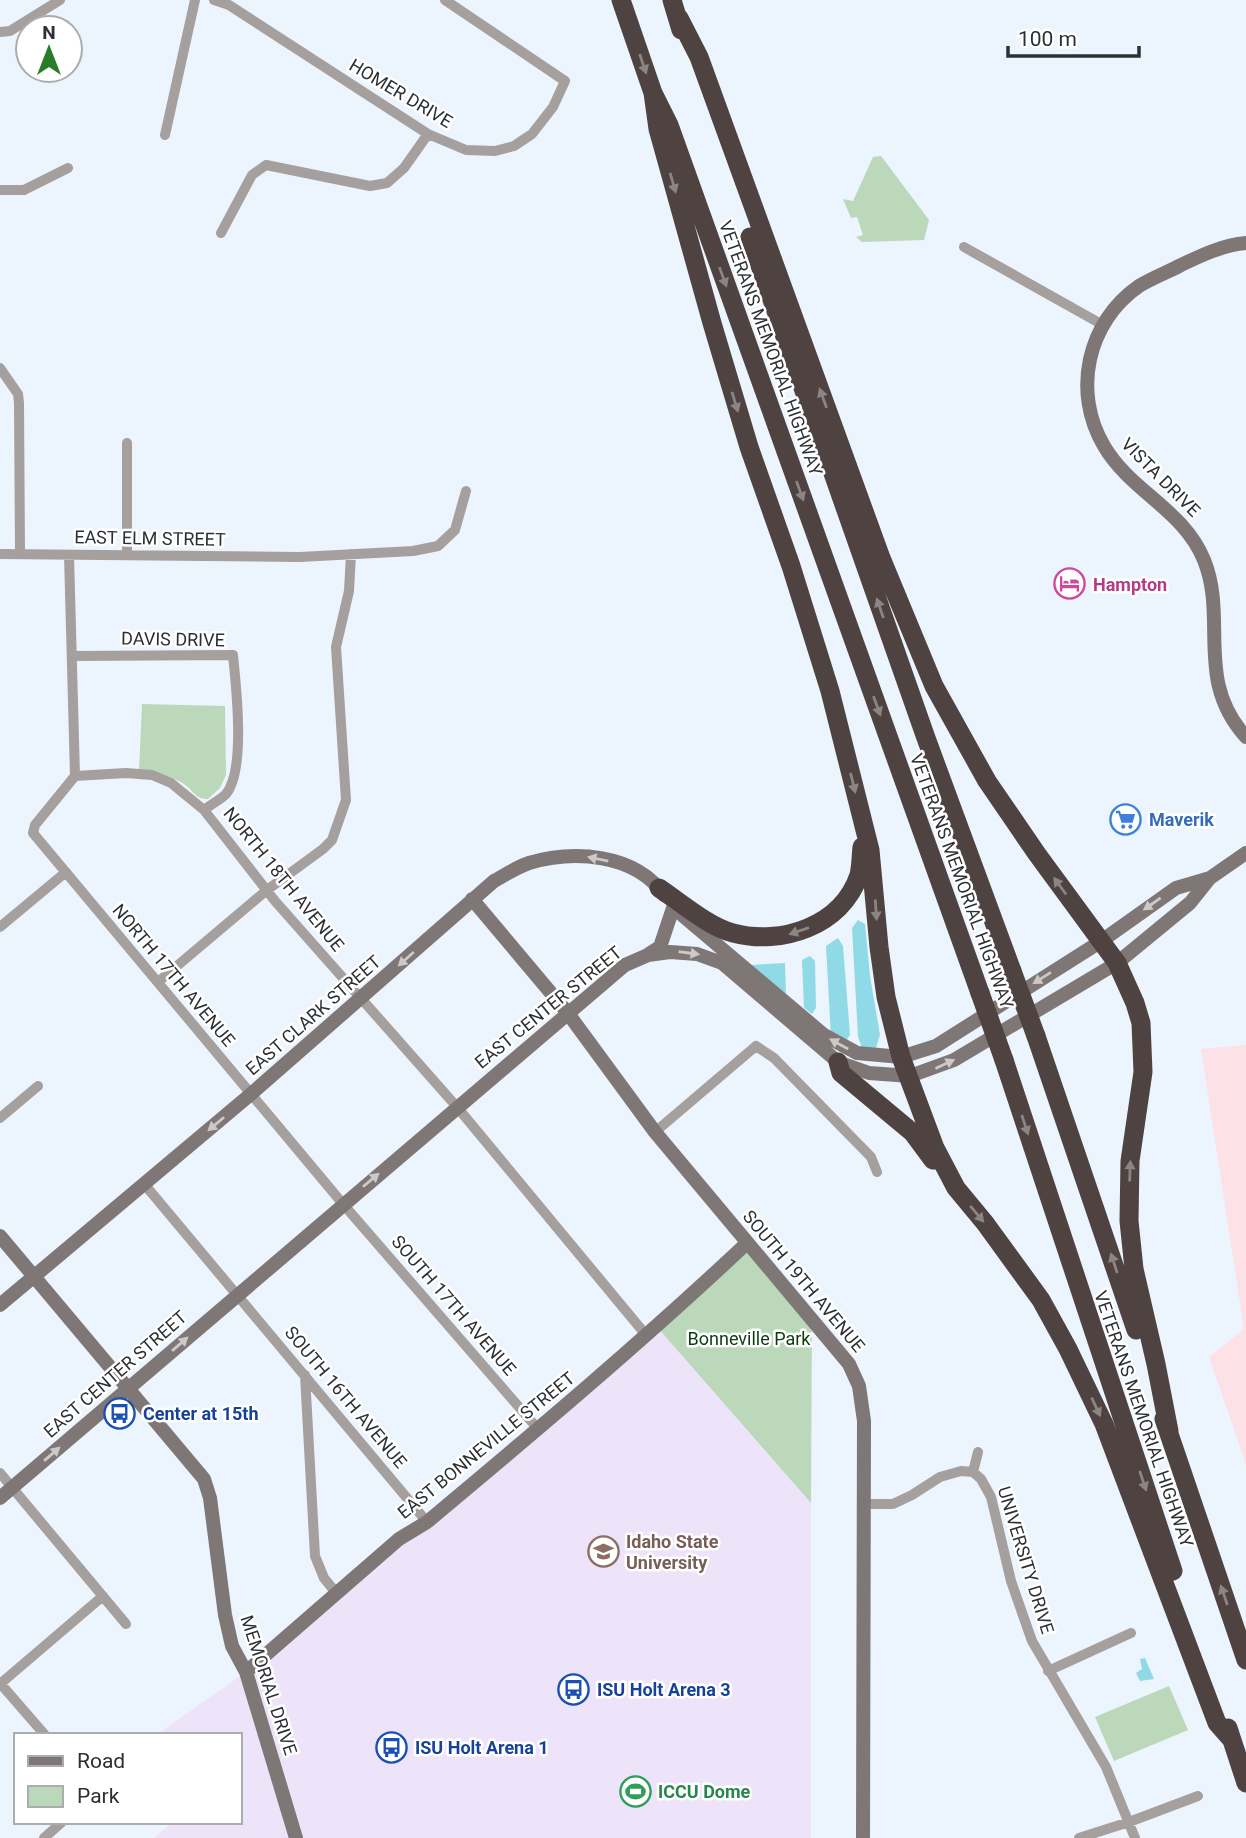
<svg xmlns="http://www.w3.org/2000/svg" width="1246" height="1838" font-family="Roboto,sans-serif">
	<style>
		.education { fill: #eee4fa }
		.medical { fill: #fce1e7 }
		.green { fill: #bbd8bb }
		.water { fill: #8fdae6 }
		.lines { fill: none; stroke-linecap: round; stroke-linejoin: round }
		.street { stroke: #a59f9d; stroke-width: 10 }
		.secondary { stroke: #7f7775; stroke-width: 14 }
		.highway { stroke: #4e4340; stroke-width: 19 }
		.highway-bridge { stroke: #4e4340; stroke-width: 19 }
		.oneway { fill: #8c8583 }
		.oneway2 { fill: #ccc9c8 }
		.labels { text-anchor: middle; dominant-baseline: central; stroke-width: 5; stroke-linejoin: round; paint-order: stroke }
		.street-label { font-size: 18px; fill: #2d3033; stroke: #fff }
		.hotel-label { font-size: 18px; font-weight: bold; fill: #b23c85; stroke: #fff; text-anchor: start }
		.shop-label { font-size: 18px; font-weight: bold; fill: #366cbe; stroke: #fff; text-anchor: start }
		.park-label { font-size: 18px; fill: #0c3b11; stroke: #fff }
		.transit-label { font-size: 18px; font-weight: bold; fill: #164399; stroke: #fff; text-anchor: start }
		.education-label { font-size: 18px; font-weight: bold; fill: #785e54; stroke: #fff; text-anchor: start }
		.leisure-label { font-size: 18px; font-weight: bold; fill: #27864d; stroke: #fff; text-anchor: start }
	</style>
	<rect width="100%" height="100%" fill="#ecf4fe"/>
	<!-- education -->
	<path class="education" d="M657,1327L811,1503V1838H154L173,1822H240V1735H156L246,1672L340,1599Z"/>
	<!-- medical -->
	<path class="medical" d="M1246,1045V1464L1209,1357L1244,1329L1201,1049Z"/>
	<!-- green -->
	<path class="green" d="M881,156L929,220L924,240L862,242L856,237L863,235L857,217L851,218L843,199L853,201L873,157Z
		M142,704L225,706L226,775L220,788L208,799C197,799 196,795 189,788C177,776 155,775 139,771Z
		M750,1247L812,1313L811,1503L657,1327Z
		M1169,1686L1188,1730L1114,1761L1095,1717Z"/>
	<!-- water -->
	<path class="water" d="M858,920L865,924L870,976L880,1035L875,1051H863L858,1037L852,928Z
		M838,938L843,946L850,1035L845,1042L831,1037L826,946Z
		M810,956L815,961L816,1008L812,1014L804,1008L802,960Z
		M785,963L786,994L751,965Z
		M1145,1658L1154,1679L1140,1681L1136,1673L1142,1669L1140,1659Z"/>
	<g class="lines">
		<!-- street -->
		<path class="street" d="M214,0L229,5L428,134L466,150L495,151L514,146L532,134L553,107L565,81L445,0
			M0,32L10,31L60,0
			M165,135L195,0
			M0,190H24L68,168
			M221,233L252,175L266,165L370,186L387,183L404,168L428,134
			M964,247L1103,325
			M0,368L18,394L19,403L20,554
			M0,554L300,557L413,551L438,546L455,530L466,491
			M69,555L75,776L35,825L33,833L343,1204L538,1429
			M127,555V443
			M73,656L233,655C236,686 246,770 226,794C220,800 210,805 204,810
			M75,776L126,773L152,775L171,783L204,810L275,901L457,1107L646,1335
			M0,927L66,872
			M158,982L267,890L323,849L332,840L346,800L336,647L349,591L351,554
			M0,1118L38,1086
			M655,1132L756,1046L774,1058L871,1157L877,1172
			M145,1185L427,1522
			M305,1375L315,1556L324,1578L337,1594
			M973,1472L978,1452
			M0,1473L126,1624
			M865,1504H893L912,1495L940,1477L961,1471L973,1472L981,1479L991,1497L1011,1581L1032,1641L1106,1767L1135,1838
			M1048,1671L1131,1633
			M0,1683L45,1735
			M0,1684L103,1596
			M44,1838L62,1822
			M1079,1838L1129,1822L1198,1796"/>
		<!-- secondary -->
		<path class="secondary" d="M1246,243C1223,245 1202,255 1181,265C1168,272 1152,278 1139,286C1087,322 1072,392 1104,446C1131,492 1183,509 1204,560C1228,619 1194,680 1246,737
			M472,899L567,1012L655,1132L849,1364L859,1386L864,1421L863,1838
			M682,915L824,1035L857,1053L901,1057L936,1046L1100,942L1176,888L1210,878
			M649,954L660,947L673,908
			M0,1236L204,1479L210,1498L225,1615L232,1646L246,1672L296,1838
			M0,1305L251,1094L494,881C505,875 517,867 529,863C573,850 635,853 664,895
			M0,1498L625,965L648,955L670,952L697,954L722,963L838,1062L869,1073L910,1076L954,1060L1117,963L1190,903L1210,878L1246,853
			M246,1672L399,1539L427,1522C536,1431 644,1340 747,1243"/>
		<!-- highway -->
		<path class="highway" d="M621,0L653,93L669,125L980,993
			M672,0L681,30
			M679,18L699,57L881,558L934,686L987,781L1037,854L1117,963L1135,1003L1141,1023L1143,1072L1130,1161L1129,1221L1134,1269L1156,1364L1169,1431
			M653,93L658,129L712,323L749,447L791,566L830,691L870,850L879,947L886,997L901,1057L935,1148L956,1188L985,1223L1041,1300L1068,1349L1104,1424L1217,1723L1232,1740
			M750,237L926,738L1012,971
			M659,888C680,902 709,927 733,933C781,946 842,926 859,875C861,867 861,856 862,847
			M1036,1036L1136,1330
			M1004,1060L1173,1571
			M838,1062L841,1073L913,1133L933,1160
			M1164,1419L1246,1660
			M1228,1728L1246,1783"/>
		<!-- highway-bridge -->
		<path class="highway-bridge" d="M1012,971L1036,1036
			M980,993L1004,1060"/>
	</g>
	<!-- one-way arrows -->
	<defs><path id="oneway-solid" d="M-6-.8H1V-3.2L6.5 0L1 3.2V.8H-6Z" transform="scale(1.75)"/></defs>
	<g class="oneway">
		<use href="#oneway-solid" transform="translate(643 64) rotate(71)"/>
		<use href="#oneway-solid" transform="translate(673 183) rotate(74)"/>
		<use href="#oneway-solid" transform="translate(723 277) rotate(70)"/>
		<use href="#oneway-solid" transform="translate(823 398) rotate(-110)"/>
		<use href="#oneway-solid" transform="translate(735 402) rotate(73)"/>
		<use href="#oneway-solid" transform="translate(800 491) rotate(70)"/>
		<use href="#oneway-solid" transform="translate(880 608) rotate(-109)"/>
		<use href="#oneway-solid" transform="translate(877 706) rotate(70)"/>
		<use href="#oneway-solid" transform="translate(853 783) rotate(76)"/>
		<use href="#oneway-solid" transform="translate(1060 886) rotate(-126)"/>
		<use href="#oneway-solid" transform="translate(876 910) rotate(86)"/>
		<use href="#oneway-solid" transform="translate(799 931) rotate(161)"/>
		<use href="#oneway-solid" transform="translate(1025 1125) rotate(72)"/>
		<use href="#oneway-solid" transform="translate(1130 1171) rotate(-88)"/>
		<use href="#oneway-solid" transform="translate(977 1214) rotate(50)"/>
		<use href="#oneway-solid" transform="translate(1114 1263) rotate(-108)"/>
		<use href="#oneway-solid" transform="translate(1096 1407) rotate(65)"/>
		<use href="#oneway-solid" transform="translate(1143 1481) rotate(71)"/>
		<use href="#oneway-solid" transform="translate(1224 1595) rotate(-109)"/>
	</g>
	<g class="oneway2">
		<use href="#oneway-solid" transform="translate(598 859) rotate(-169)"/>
		<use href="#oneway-solid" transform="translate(1152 904) rotate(145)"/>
		<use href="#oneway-solid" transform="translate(689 953) rotate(8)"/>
		<use href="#oneway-solid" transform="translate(406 959) rotate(138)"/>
		<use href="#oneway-solid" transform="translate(1042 978) rotate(148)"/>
		<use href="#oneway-solid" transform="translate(839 1044) rotate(-151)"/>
		<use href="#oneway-solid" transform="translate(945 1064) rotate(-25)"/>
		<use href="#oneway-solid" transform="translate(216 1124) rotate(140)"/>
		<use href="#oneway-solid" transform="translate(371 1180) rotate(-40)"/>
		<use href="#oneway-solid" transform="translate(180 1344) rotate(-41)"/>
		<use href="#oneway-solid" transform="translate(52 1454) rotate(-41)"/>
	</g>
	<!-- icons -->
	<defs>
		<symbol id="hotel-ring" viewBox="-11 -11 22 22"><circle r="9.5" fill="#fff" stroke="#d1479c" stroke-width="1.5"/><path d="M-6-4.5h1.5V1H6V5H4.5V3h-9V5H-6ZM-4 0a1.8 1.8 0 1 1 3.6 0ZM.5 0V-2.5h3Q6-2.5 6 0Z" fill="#d1479c"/></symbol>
		<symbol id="supermarket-ring" viewBox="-11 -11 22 22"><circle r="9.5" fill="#fff" stroke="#3f7fe0" stroke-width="1.5"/><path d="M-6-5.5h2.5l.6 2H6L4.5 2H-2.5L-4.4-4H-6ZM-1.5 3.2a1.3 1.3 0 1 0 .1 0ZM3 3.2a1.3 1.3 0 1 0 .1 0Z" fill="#3f7fe0"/></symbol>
		<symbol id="bus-ring" viewBox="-11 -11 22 22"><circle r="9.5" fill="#fff" stroke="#1a4fb4" stroke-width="1.5"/><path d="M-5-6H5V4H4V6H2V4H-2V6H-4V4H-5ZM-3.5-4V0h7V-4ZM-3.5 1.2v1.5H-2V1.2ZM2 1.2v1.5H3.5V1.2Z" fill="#1a4fb4"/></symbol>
		<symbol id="university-ring" viewBox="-11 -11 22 22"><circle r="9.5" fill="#fff" stroke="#8d6e63" stroke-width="1.5"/><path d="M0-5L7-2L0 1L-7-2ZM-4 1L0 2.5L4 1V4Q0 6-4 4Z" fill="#8d6e63"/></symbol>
		<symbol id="stadium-ring" viewBox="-11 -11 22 22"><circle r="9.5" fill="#fff" stroke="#2e9e5b" stroke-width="1.5"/><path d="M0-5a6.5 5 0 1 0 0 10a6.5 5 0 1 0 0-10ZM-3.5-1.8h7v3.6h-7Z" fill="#2e9e5b"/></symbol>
	</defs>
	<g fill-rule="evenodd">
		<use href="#hotel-ring" x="1052" y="566" width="35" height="35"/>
		<use href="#supermarket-ring" x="1108" y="802" width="35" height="35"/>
		<use href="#bus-ring" x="102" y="1396" width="35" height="35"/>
		<use href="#university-ring" x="586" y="1534" width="35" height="35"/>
		<use href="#bus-ring" x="556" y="1672" width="35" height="35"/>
		<use href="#bus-ring" x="374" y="1730" width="35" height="35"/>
		<use href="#stadium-ring" x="618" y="1774" width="35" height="35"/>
	</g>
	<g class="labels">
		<!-- street labels -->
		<g class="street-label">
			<text transform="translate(401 93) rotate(31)">HOMER DRIVE</text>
			<text transform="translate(771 348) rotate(70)">VETERANS MEMORIAL HIGHWAY</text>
			<text transform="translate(1161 477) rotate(45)">VISTA DRIVE</text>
			<text transform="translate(150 538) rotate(1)">EAST ELM STREET</text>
			<text transform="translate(173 639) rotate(1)">DAVIS DRIVE</text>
			<text transform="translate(284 879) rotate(51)">NORTH 18TH AVENUE</text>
			<text transform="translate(962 881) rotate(70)">VETERANS MEMORIAL HIGHWAY</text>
			<text transform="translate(174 975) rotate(50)">NORTH 17TH AVENUE</text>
			<text transform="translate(548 1007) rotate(-39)">EAST CENTER STREET</text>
			<text transform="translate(313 1015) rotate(-41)">EAST CLARK STREET</text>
			<text transform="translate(804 1281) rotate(50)">SOUTH 19TH AVENUE</text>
			<text transform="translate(454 1305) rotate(49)">SOUTH 17TH AVENUE</text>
			<text transform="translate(115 1374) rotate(-41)">EAST CENTER STREET</text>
			<text transform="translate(346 1397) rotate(50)">SOUTH 16TH AVENUE</text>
			<text transform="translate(1144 1419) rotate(71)">VETERANS MEMORIAL HIGHWAY</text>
			<text transform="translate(486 1445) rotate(-39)">EAST BONNEVILLE STREET</text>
			<text transform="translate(1026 1560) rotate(73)">UNIVERSITY DRIVE</text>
			<text transform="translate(269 1685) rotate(72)">MEMORIAL DRIVE</text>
		</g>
		<!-- hotel labels -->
		<g class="hotel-label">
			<text x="1093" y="584">Hampton</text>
		</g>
		<!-- shop labels -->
		<g class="shop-label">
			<text x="1149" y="819">Maverik</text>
		</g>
		<!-- park labels -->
		<g class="park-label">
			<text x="749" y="1338">Bonneville Park</text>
		</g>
		<!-- transit labels -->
		<g class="transit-label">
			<text x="143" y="1413">Center at 15th</text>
			<text x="597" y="1689">ISU Holt Arena 3</text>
			<text x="415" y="1747">ISU Holt Arena 1</text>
		</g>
		<!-- education labels -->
		<g class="education-label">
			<text x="626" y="1541">Idaho State<tspan x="626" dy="21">University</tspan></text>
		</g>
		<!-- leisure labels -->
		<g class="leisure-label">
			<text x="658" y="1791">ICCU Dome</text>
		</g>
	</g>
	<!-- legend -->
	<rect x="14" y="1733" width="228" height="91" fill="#ffffff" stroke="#abacad" stroke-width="2"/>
	<rect x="28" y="1756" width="35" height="10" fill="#7f7775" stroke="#abacad" stroke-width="2"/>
	<text x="77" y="1768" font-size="21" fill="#2d3033">Road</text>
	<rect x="28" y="1786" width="35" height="21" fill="#bbd8bb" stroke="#abacad" stroke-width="2"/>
	<text x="77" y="1803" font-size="21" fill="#2d3033">Park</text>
	<!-- north arrow -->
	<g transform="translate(49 49)"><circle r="33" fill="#ffffff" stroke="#abacad" stroke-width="2"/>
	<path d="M0-5L12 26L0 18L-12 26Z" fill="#297d29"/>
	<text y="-10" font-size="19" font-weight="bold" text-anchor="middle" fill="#2d3033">N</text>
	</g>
	<!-- scale -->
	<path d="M1008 46v10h131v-10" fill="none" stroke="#2d3033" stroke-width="3.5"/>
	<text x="1018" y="46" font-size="21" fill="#2d3033" stroke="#ffffff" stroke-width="5" paint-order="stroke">100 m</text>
</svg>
